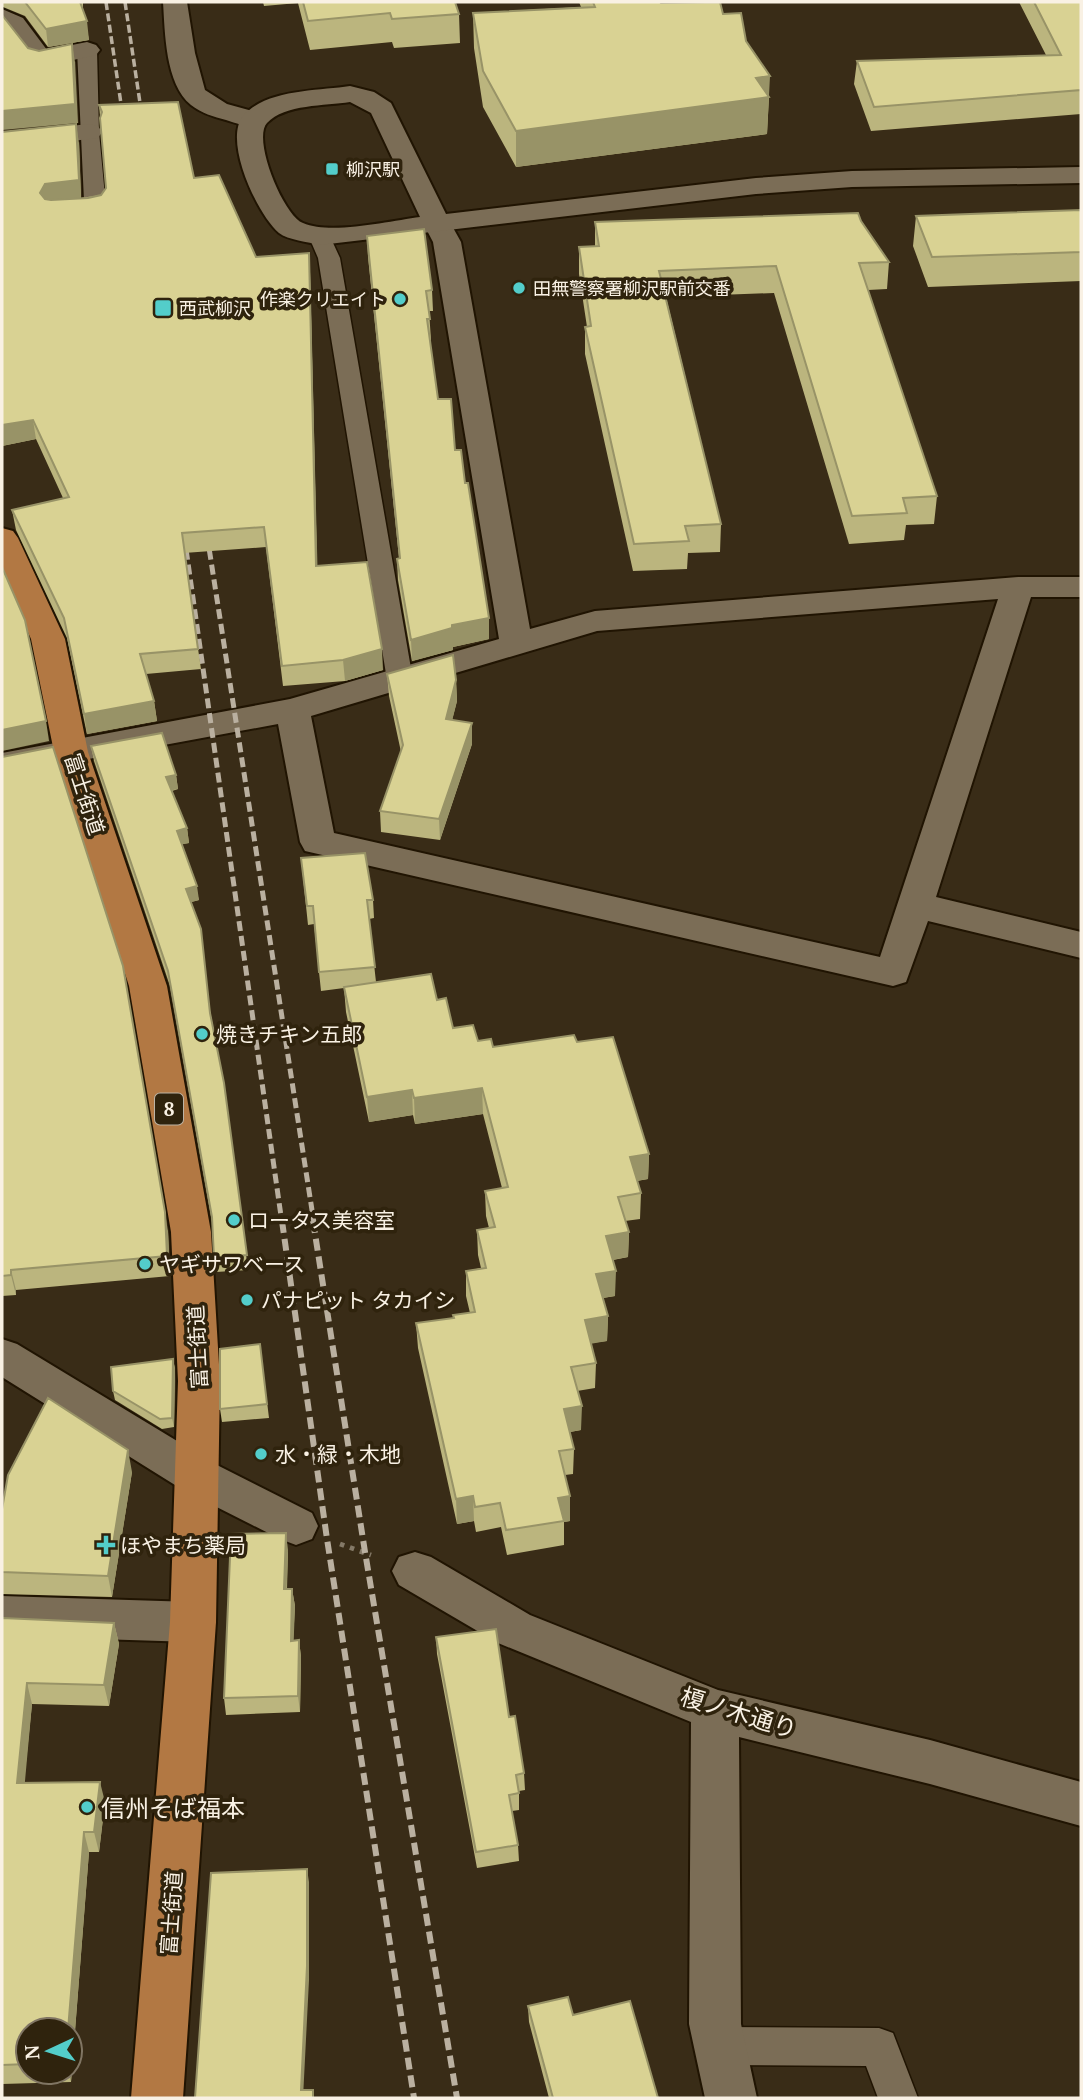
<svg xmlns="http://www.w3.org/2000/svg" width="1083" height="2100" font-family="'Noto Serif','Noto Sans JP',serif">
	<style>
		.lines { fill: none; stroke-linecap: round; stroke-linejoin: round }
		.lane-casing { stroke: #201402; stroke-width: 3 }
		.street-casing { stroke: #201402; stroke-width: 4 }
		.secondary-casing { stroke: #201402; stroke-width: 4 }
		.primary-casing { stroke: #201402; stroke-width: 4 }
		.path { stroke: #847967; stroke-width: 5; stroke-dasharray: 4.5 6; stroke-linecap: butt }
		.lane { fill: #7b6d56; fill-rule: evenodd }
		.street { fill: #7b6d56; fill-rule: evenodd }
		.secondary { fill: #7b6d56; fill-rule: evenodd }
		.primary { fill: #b27843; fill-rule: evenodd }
		.rail-far2 { stroke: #bab0a0; stroke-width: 3.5; stroke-dasharray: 8 3.5; stroke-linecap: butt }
		.rail-far1 { stroke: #bab0a0; stroke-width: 5; stroke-dasharray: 10 5; stroke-linecap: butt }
		.rail { stroke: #bab0a0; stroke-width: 6; stroke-dasharray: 12 6; stroke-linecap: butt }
		.wall { fill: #bbb57e; fill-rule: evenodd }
		.shaded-wall { fill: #989367 }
		.building { fill: #d9d293; stroke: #989367; stroke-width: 2 }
		.poi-dot { fill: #53cdca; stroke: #2f230d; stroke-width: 2.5 }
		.labels { text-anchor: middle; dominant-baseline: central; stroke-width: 7; stroke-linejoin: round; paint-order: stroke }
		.far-poi-label { font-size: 18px; fill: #f9f1e4; stroke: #2f230d; text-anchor: start }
		.shield { fill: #2f230d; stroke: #bcb3a4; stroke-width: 2 }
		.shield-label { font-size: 19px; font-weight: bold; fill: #f9f1e4 }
		.street-label { font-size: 21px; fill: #f9f1e4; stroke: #2f230d }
		.poi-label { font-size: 21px; fill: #f9f1e4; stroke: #2f230d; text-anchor: start }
		.near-street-label { font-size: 24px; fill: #f9f1e4; stroke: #2f230d }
		.near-poi-label { font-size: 24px; fill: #f9f1e4; stroke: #2f230d; text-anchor: start }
	</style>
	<rect width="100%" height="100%" fill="#392c17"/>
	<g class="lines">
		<defs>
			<path id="lane" d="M87,44L94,46L97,50L99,132L106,207L103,212C89,215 73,217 59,214L56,209L59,204L84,201L77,50L80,46Z
				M320,231L328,232L340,258L413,680L409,686L400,688L391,686L387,680L318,258L309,237L312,232Z
				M720,2027L879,2028L893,2033L918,2098H878L866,2066L720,2065L706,2060L700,2046L706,2032Z"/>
			<path id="street" d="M163,2H187L195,53L205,90L227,104L263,114L267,120L263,126C250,129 239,124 226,120C214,117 201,113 191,105C165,84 165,32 163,2Z
				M2,9L23,18L47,50L87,42L96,45L100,50L96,55L41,67L32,64L2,27Z
				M89,124L98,126L102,132L98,138L2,149V133Z
				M436,213L446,215L461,242L530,629L595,611L1018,577H1081V597H1031L936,897L1081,932V958L928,921L906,982L893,986L305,851L300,842L278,724L2,775V753L290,699L499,639L433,242L422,221L426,215ZM998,599L880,957L334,833L311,716L597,631Z
				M2,1339L17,1344L215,1464L312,1513L318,1526L312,1539L296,1545L280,1539L183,1490L2,1377Z
				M415,1552L431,1557L530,1615L718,1690L930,1740L1081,1782V1826L930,1784L739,1737L741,2024L757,2098H705L689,2024L691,1722L498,1643L399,1585L392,1571L399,1557Z
				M2,1596L193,1602L209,1608L216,1622L209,1636L193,1642L2,1636Z"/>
			<path id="secondary" d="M350,86L374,92L391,103L446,214L756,178L852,171L1081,167V183L852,187L756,194L320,245C308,242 288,240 279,233C257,214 223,141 243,116C266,89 318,91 350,86ZM350,102L371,113L420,217C389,221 331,235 303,223C283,215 252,139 267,123C285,104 325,106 350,102Z"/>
			<path id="primary" d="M2,528L13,531L18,538L65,639L88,752L167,986L211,1232L220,1381L216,1622L183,2098H131L170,1622L178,1381L171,1232L129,986L54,752L31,639L2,573Z"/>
		</defs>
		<!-- lane casing -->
		<use href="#lane" class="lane-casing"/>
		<!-- street casing -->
		<use href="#street" class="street-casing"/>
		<!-- secondary casing -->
		<use href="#secondary" class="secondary-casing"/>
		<!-- primary casing -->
		<use href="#primary" class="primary-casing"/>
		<!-- path -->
		<path class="path" d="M340,1544L371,1555"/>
		<!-- lane -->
		<use href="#lane" class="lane"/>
		<!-- street -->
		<use href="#street" class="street"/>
		<!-- secondary -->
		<use href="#secondary" class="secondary"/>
		<!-- primary -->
		<use href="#primary" class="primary"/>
		<!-- rail-far2 -->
		<path class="rail-far2" d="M106,2L124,124
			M125,2L143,123
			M206,531L207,537
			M184,533L185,537"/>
		<!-- rail-far1 -->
		<path class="rail-far1" d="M184,535L282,1223
			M207,535L314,1223"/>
		<!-- rail -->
		<path class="rail" d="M282,1221L327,1539L414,2098
			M313,1221L365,1552L457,2098"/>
	</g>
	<!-- wall -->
	<path class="wall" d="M2,2H83V10L89,40L48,47L25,16L3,7Z
		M263,2H455L459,14L460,43L394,48L392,42L310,50L298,3L264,6Z
		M579,2H660L661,3L723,14L746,41L769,97L767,134L516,167L483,107L474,48L473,13L581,7Z
		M1019,2H1081V114L871,131L854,84L857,61L1046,55Z
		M99,105L194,178L256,257L310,272L317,566L383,670L345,681L283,686L266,547L184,553L201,669L146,674L154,701L157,721L87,734L67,638L16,530L12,510L63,498L36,439L2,446L79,143L81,198L101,195L106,188Z
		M1081,210V281L928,287L913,246L916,216Z
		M861,221L889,262L887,289L868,290L937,496L934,524L906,525L904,540L849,544L774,293L666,297L721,524L720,552L688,553L687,569L633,571L585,354V327H587L579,274V247L595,246V222Z
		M367,236L432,290L433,311H429L431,340H430L438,399L465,483L489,618V639L453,647V650L412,661L398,580L397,559L399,558L368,257Z
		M387,674L456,680L457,701L452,720L472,723V744L440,840L381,832L380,811L401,752L389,696Z
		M91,746L176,775L178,789L172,791L187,828L189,843L182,844L199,900L191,902L211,1016L224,1083L248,1270L216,1272L212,1222L170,986L94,761Z
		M2,757L168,1232L170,1276L16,1290V1295L2,1296Z
		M301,858L373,900L374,918L369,919L376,982L437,1000L453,1028L478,1041L493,1047L577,1042L649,1154L648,1179L637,1181L641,1193L640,1219L625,1221L629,1232L628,1257L613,1260L615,1296L603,1298L608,1316L607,1341L591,1343L596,1363L595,1388L577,1391L581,1430L570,1432L574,1449L573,1474L565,1475L570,1496V1521L564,1522V1545L507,1555L501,1527L476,1532L474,1521L457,1524L418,1348L416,1323L453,1318V1315L470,1313L466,1296V1271L481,1268L478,1255L477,1230L489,1228L486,1216L485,1191L502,1188L483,1114L415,1124L413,1115L369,1122L346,1012L344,988L321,991L314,924L308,925Z
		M260,1344L269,1418L222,1422L220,1409Z
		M173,1359L175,1369L174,1427L162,1429L115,1400L113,1391Z
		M132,1472L112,1597L2,1594V1509Z
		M288,1550L287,1589H292L295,1606L293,1641L299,1640L301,1657L300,1712L226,1715L224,1698Z
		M2,1618L114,1623L119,1644L109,1706L32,1704L24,1782L105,1802L99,1852H89L71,2082L2,2084ZM28,2030H70V2072H28Z
		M436,1637L509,1717L524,1773L525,1790L519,1791V1810L512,1811L518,1845L519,1861L477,1868L437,1654Z
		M528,2006L573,2015L658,2098H549L529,2022Z"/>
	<!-- shaded-wall -->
	<path class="shaded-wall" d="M87,21L89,40L48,47L46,29Z
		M72,44L75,62L78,123L2,130V111Z
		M770,76L767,134L516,167V131L756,78Z
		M76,124L79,143L81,200L48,203L40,193Z
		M309,253L310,272L318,587L316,566Z
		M33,420L36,439L2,446V425Z
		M489,618V639L453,647V650L412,661L411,640L452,625Z
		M382,649L383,670L345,681L343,660Z
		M456,680L457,701L447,741L446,719Z
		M154,701L157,721L87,734L84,714Z
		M46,721L49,741L2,751V730Z
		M472,723V744L440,840L439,819Z
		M176,775L178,789L168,791L166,777Z
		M187,828L189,843L179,845L177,831Z
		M197,886L199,900L188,903L186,889Z
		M482,1088L483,1114L415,1124L414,1098Z
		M412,1090L413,1115L369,1122L367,1097Z
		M649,1154L648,1179L629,1182L630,1157Z
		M165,1212L168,1232L170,1276L167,1256Z
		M629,1232L628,1257L606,1261V1236Z
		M11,1270L16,1290V1295L11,1275Z
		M616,1271L615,1296L596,1299V1274Z
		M608,1316L607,1341L584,1345L585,1320Z
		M173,1359L175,1369L174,1427L172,1418Z
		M582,1406L581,1430L564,1433V1409Z
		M128,1450L132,1472L112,1597L108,1576Z
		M473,1496L474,1521L457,1524L456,1499Z
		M570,1496V1521L564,1522L558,1498Z
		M286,1533L288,1550L286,1607L284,1589Z
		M292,1589L295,1606L293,1658L291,1641Z
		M114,1623L119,1644L109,1706L104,1685Z
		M299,1640L301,1657L300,1712L298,1696Z
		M27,1683L32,1704L23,1803L17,1783Z
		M100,1782L105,1802L99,1852L94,1832Z
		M84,1832L89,1852L71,2082L68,2072H70V2030H68Z
		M307,1869L309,1882V1980L303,2098L301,2090Z"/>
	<!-- building -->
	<path class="building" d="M25,2H80L87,21L46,29Z
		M303,2H455L459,14L392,19L390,13L308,21Z
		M593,2H660L661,3L720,2L723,14L741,13L746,41L770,76L756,78L769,97L516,131L483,71L473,13L595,7Z
		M1034,2H1081V90L874,107L857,61L1061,55Z
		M2,15L28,48L39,51L72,44L75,104L2,111Z
		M178,102L194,178L219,175L256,257L309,253L316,566L367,562L382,649L343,660L282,666L264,527L182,533L198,649L140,654L154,701L84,714L64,618L12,510L69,497L33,420L2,425V132L76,124L79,180L45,184L40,193L45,199L51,200L88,198L101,195L106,188L100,118L102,112L99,105Z
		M1081,210V252L932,257L916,216Z
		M858,213L861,221L889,262L859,263L937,496L903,498L907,513L852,516L776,266L659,271L721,524L685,526L689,541L634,544L585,327L591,326L579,247L599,246L595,222Z
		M424,229L432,290L426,291L430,319H427L438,399H451L455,450H461L465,483H468L489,618L452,625V628L411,640L397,559L400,558L367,236Z
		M2,567L25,620L46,721L2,730Z
		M453,655L456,680L446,719L472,723L439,819L380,811L403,745L387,674Z
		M162,733L176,775L166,777L187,828L177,831L197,886L186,889L201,929L210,1013L224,1083L247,1255L214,1258L212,1217L168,971L91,746Z
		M53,747L123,966L165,1212L167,1256L11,1270V1275L2,1276V757Z
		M365,853L373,900H367L375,967L319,972L313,906H307L301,858Z
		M431,974L437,1000L446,998L453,1028L473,1025L478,1041L491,1039L493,1047L574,1035L577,1042L613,1037L649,1154L630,1157L641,1193L618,1197L629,1232L606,1236L616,1271L596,1274L608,1316L585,1320L596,1363L571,1367L582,1406L564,1409L574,1449L559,1451L570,1496L558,1498L564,1521L506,1530L500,1503L475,1507L473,1496L456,1499L416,1323L454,1318L453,1315L475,1312L466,1271L486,1268L477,1230L495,1227L485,1191L508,1187L482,1088L414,1098L412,1090L367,1097L344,987Z
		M260,1344L267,1404L220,1409V1349Z
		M173,1359L172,1418L160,1419L113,1391L111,1367Z
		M48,1398L128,1450L108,1576L2,1572V1509L8,1475Z
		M286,1533L284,1589H292L291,1641L299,1640L298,1696L224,1698L231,1534Z
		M2,1618L114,1623L104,1685L27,1683L17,1783L100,1782L94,1832H84L68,2030H28V2064L2,2065Z
		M496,1629L509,1717L515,1716L524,1773L516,1775L519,1793L509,1795L518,1845L476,1852L436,1637Z
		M307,1869V1966L301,2090H313V2098H195L211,1873Z
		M568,1997L573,2015L630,2001L658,2098H553L528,2006Z"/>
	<!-- markers -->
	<g class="poi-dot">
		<rect x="325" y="162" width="14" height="14" rx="3.5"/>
		<circle cx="519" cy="288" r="7"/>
		<circle cx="400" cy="299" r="7"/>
		<rect x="154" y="299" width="18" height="18" rx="3.5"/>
		<circle cx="202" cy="1034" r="7"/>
		<circle cx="234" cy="1220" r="7"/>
		<circle cx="145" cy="1264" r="7"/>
		<circle cx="247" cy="1300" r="7"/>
		<circle cx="261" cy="1454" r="7"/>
		<path d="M102.5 1534.5h7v7h7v7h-7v7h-7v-7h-7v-7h7z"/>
		<circle cx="87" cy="1807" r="7"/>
	</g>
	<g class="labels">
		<!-- far-poi labels -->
		<g class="far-poi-label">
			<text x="346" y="169">柳沢駅</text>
			<text x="533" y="288">田無警察署柳沢駅前交番</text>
			<text x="386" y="299" text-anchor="end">作楽クリエイト</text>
			<text x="179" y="308">西武柳沢</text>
		</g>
		<!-- shield labels -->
		<rect class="shield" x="155" y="1093.5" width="28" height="31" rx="5"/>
		<g class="shield-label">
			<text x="169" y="1109">8</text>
		</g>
		<!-- street labels -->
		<g class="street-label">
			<text transform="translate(85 794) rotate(72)">富士街道</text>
			<text transform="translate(197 1347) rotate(-93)">富士街道</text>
			<text transform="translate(171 1913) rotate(-86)">富士街道</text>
		</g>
		<!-- poi labels -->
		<g class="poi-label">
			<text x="216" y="1034">焼きチキン五郎</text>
			<text x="248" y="1220">ロータス美容室</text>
			<text x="159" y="1264">ヤギサワベース</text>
			<text x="261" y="1300">パナピット タカイシ</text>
			<text x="275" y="1454">水・緑・木地</text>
			<text x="120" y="1545">ほやまち薬局</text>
		</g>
		<!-- near-street labels -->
		<g class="near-street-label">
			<text transform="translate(739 1712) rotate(17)">榎ノ木通り</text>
		</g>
		<!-- near-poi labels -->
		<g class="near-poi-label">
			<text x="101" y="1807">信州そば福本</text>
		</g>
	</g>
	<!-- border -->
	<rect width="1083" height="2100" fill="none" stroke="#f9f1e4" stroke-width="7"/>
	<!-- north arrow -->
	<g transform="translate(49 2051) rotate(266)"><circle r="33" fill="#2f230d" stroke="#807563" stroke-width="2"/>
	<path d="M0-5L12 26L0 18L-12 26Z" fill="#53cdca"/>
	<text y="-10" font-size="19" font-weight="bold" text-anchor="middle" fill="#f9f1e4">N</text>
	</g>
</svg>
